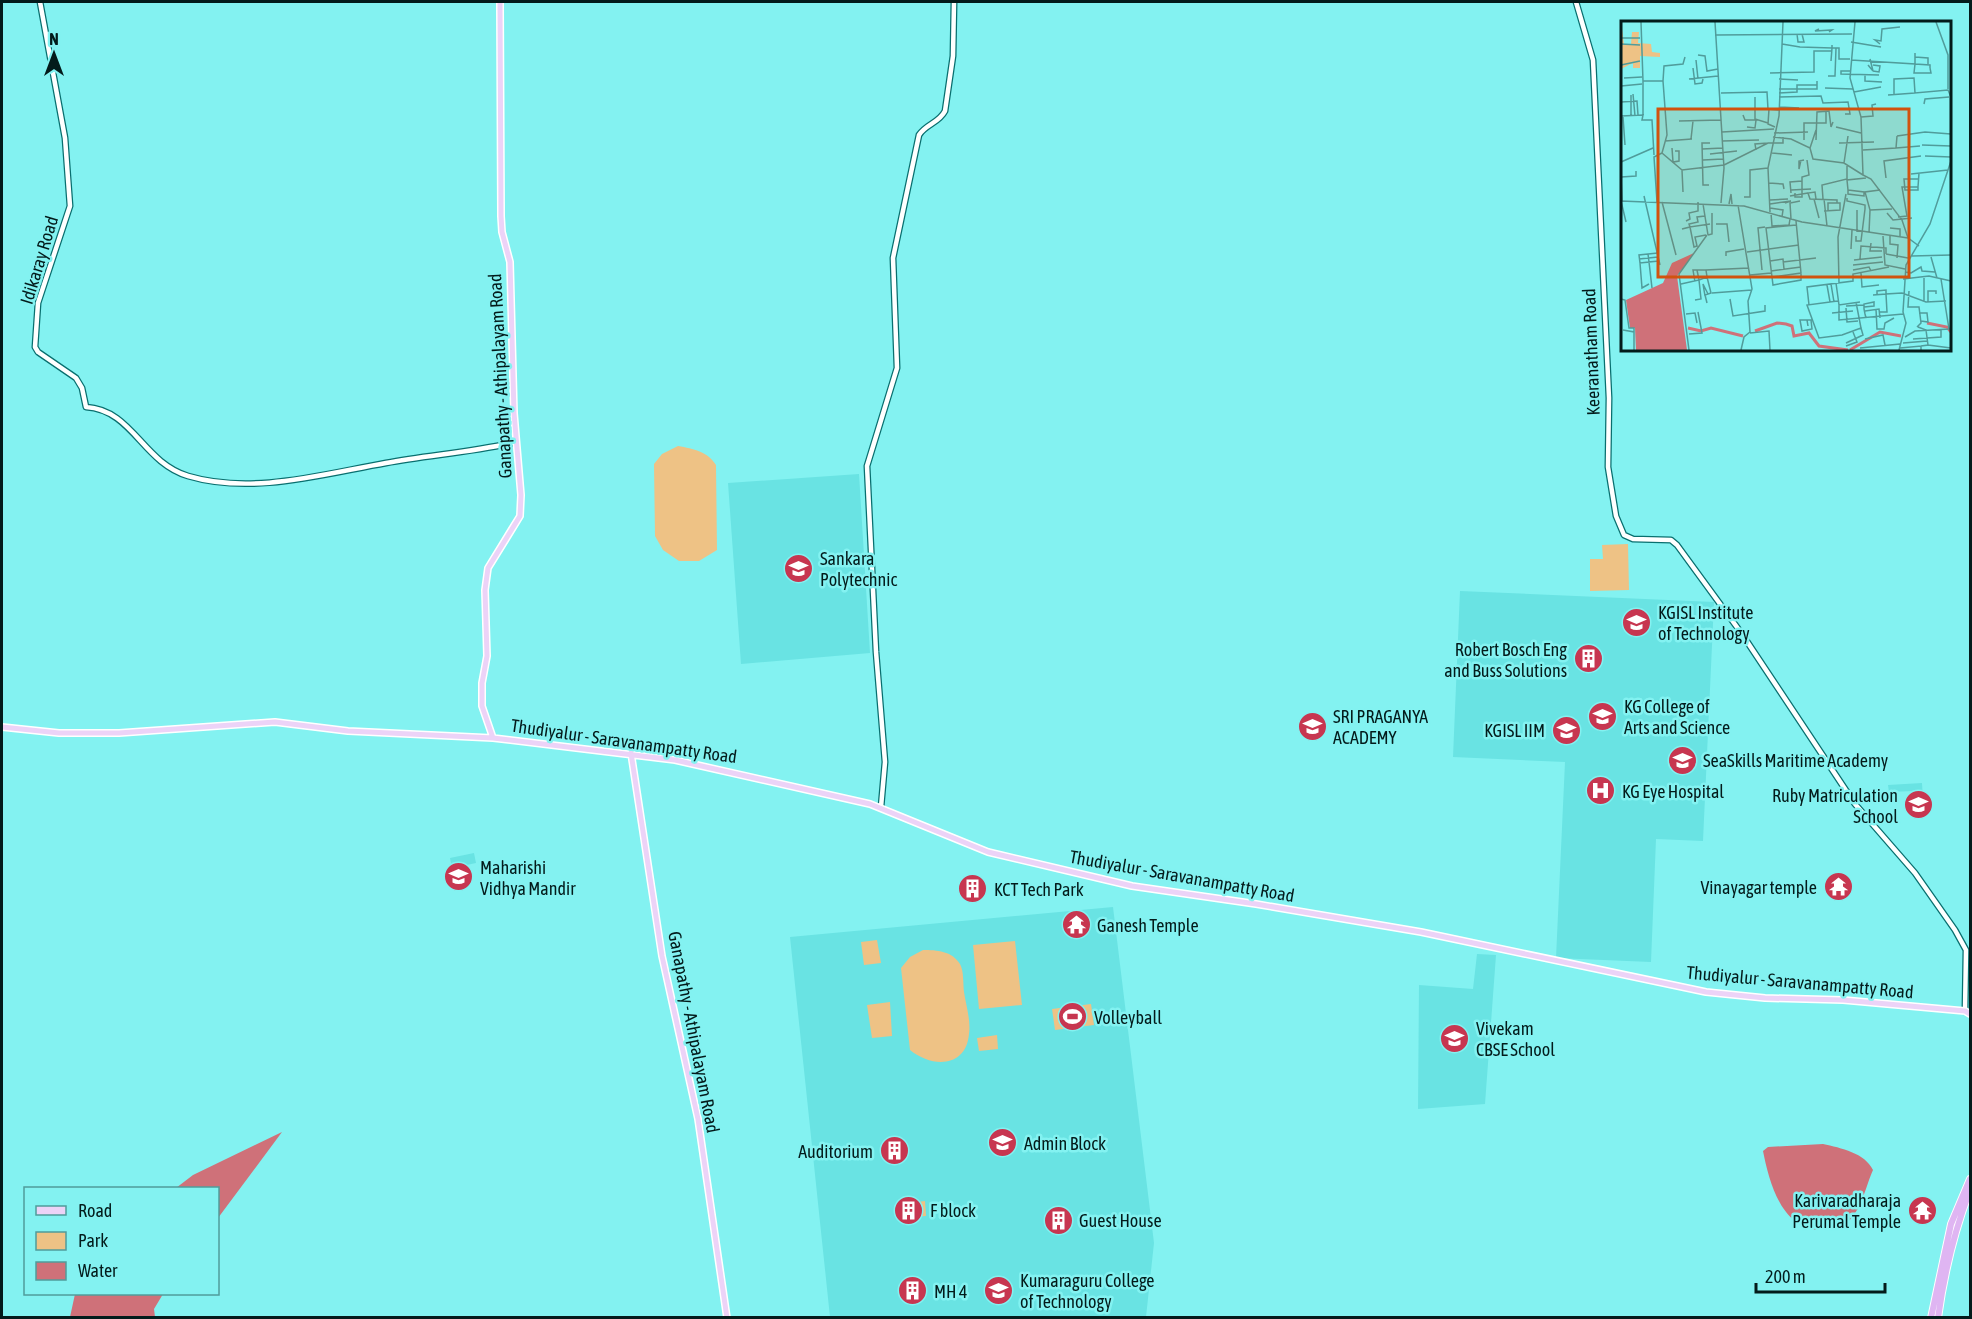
<svg xmlns="http://www.w3.org/2000/svg" width="1972" height="1319" font-family="'Asap Condensed',sans-serif">
	<style>
		.built { fill: #69e3e3 }
		.green { fill: #eec285 }
		.water { fill: #cf7179 }
		.lines { fill: none; stroke-linecap: round; stroke-linejoin: round }
		.minor-casing { stroke: #096f6f; stroke-width: 7 }
		.major-casing { stroke: #fff; stroke-width: 8 }
		.highway-casing { stroke: #fff; stroke-width: 8 }
		.minor { stroke: #fff; stroke-width: 4.5 }
		.major { stroke: #ecd3f7; stroke-width: 5 }
		.highway { stroke: #dfb5f2; stroke-width: 6 }
		.labels { text-anchor: middle; dominant-baseline: central; stroke-width: 5; stroke-linejoin: round; paint-order: stroke }
		.street-label { font-size: 18px; fill: #031b1b; stroke: #83f2f1 }
		.poi-label { font-size: 18px; fill: #031b1b; stroke: #83f2f1; text-anchor: start }
		.inset-river { fill: none; stroke: #cf7179; stroke-width: 3 }
		.inset-road { fill: none; stroke: #509c9b; stroke-width: 1.5 }
		.view { fill: #d1530e; fill-opacity: 0.15; stroke: #d1530e; stroke-width: 3 }
		.inset-edge { fill: none; stroke: #031b1b; stroke-width: 3 }
	</style>
	<rect width="100%" height="100%" fill="#83f2f1"/>
	<!-- built -->
	<path class="built" d="M859,474L870,653L741,664L728,483Z
		M1460,591L1714,602L1703,841L1656,839L1651,962L1556,958L1565,762L1453,757Z
		M1922,783L1924,817L1915,818L1914,791L1889,792L1888,785Z
		M474,853L476,863L462,866L466,888L456,890L450,858Z
		M1113,907L1154,1243L1146,1317H830L790,937Z
		M1477,954L1496,955L1485,1104L1418,1109L1419,985L1473,989Z"/>
	<!-- green -->
	<path class="green" d="M678,446C694,449 707,451 716,465L717,550L699,561H679L663,550L655,536L654,464L662,454Z
		M1628,544L1629,590L1590,591V559H1603L1602,545Z
		M877,940L881,963L864,965L861,942Z
		M1015,941L1022,1005L979,1009L973,945Z
		M923,950C937,950 952,951 960,964C964,971 963,984 964,992C966,1005 971,1021 969,1034C966,1068 932,1068 910,1050L901,968L910,957Z
		M890,1002L892,1036L872,1038L867,1005Z
		M1091,1004L1094,1025L1055,1030L1052,1009Z
		M997,1035L998,1049L979,1051L977,1038Z
		M925,1201L926,1216L904,1218L902,1204Z"/>
	<!-- water -->
	<path class="water" d="M282,1132L218,1218V1188H176L193,1175Z
		M1823,1144C1841,1148 1865,1153 1873,1170C1866,1185 1861,1213 1846,1223C1840,1227 1827,1230 1820,1230C1781,1229 1769,1181 1763,1151L1768,1147Z
		M75,1294H163L154,1309L155,1317H70Z"/>
	<g class="lines">
		<defs>
			<path id="minor" d="M40,2L65,138L70,206L38,303L35,347L38,352L76,378L82,388L86,407C133,410 142,462 188,476C252,495 323,474 386,463C429,455 474,452 516,442
				M1576,2L1593,60L1609,398L1608,467L1616,516L1624,535L1633,539L1671,540L1677,545L1742,634L1855,804L1915,873L1955,930L1966,950L1965,1011
				M881,807L885,762L876,652L867,466L897,368L893,258L919,135C926,124 939,123 945,111L953,56L954,2"/>
			<path id="major" d="M2,727L59,733H119L275,722L348,731L493,738L675,760L870,804L988,852L1132,886L1256,904L1421,932L1706,992L1765,998L1843,1000L1965,1011L1970,1014
				M493,738L482,706V683L487,656L485,590L488,568L520,516L521,495L514,413L510,262L502,232L501,216L500,2
				M631,753L662,956L698,1119L727,1318"/>
			<path id="highway" d="M1931,1318L1951,1224L1970,1179
				M1938,1318C1944,1274 1954,1232 1970,1190"/>
		</defs>
		<!-- minor casing -->
		<use href="#minor" class="minor-casing"/>
		<!-- major casing -->
		<use href="#major" class="major-casing"/>
		<!-- highway casing -->
		<use href="#highway" class="highway-casing"/>
		<!-- minor -->
		<use href="#minor" class="minor"/>
		<!-- major -->
		<use href="#major" class="major"/>
		<!-- highway -->
		<use href="#highway" class="highway"/>
	</g>
	<!-- icons -->
	<defs>
		<symbol id="university-disc" viewBox="-11 -11 22 22"><circle r="9.5" fill="#c73650" stroke="#83f2f1"/><path d="M0-5L7-2L0 1L-7-2ZM-4 1L0 2.5L4 1V4Q0 6-4 4Z" fill="#fff"/></symbol>
		<symbol id="building-disc" viewBox="-11 -11 22 22"><circle r="9.5" fill="#c73650" stroke="#83f2f1"/><path d="M-4-6H4V6H1V3H-1V6H-4ZM-2.5-4.3h1.7v1.8h-1.7ZM.8-4.3h1.7v1.8H.8ZM-2.5-1h1.7V.8h-1.7ZM.8-1h1.7V.8H.8Z" fill="#fff"/></symbol>
		<symbol id="school-disc" viewBox="-11 -11 22 22"><circle r="9.5" fill="#c73650" stroke="#83f2f1"/><path d="M0-5L7-2L0 1L-7-2ZM-4 1L0 2.5L4 1V4Q0 6-4 4Z" fill="#fff"/></symbol>
		<symbol id="hospital-disc" viewBox="-11 -11 22 22"><circle r="9.5" fill="#c73650" stroke="#83f2f1"/><path d="M-5-5h3v3.5h4V-5h3V5h-3V1.5h-4V5h-3Z" fill="#fff"/></symbol>
		<symbol id="temple-disc" viewBox="-11 -11 22 22"><circle r="9.5" fill="#c73650" stroke="#83f2f1"/><path d="M0-6L5-2H3V0L6.5 2.5H4V6H1.5V3h-3V6H-4V2.5H-6.5L-3 0V-2H-5Z" fill="#fff"/></symbol>
		<symbol id="stadium-disc" viewBox="-11 -11 22 22"><circle r="9.5" fill="#c73650" stroke="#83f2f1"/><path d="M0-5a6.5 5 0 1 0 0 10a6.5 5 0 1 0 0-10ZM-3.5-1.8h7v3.6h-7Z" fill="#fff"/></symbol>
	</defs>
	<g fill-rule="evenodd">
		<use href="#university-disc" x="782" y="552" width="33" height="33"/>
		<use href="#university-disc" x="1620" y="606" width="33" height="33"/>
		<use href="#building-disc" x="1572" y="642" width="33" height="33"/>
		<use href="#university-disc" x="1586" y="700" width="33" height="33"/>
		<use href="#school-disc" x="1296" y="710" width="33" height="33"/>
		<use href="#university-disc" x="1550" y="714" width="33" height="33"/>
		<use href="#school-disc" x="1666" y="744" width="33" height="33"/>
		<use href="#hospital-disc" x="1584" y="774" width="33" height="33"/>
		<use href="#school-disc" x="1902" y="788" width="33" height="33"/>
		<use href="#school-disc" x="442" y="860" width="33" height="33"/>
		<use href="#temple-disc" x="1822" y="870" width="33" height="33"/>
		<use href="#building-disc" x="956" y="872" width="33" height="33"/>
		<use href="#temple-disc" x="1060" y="908" width="33" height="33"/>
		<use href="#stadium-disc" x="1056" y="1000" width="33" height="33"/>
		<use href="#school-disc" x="1438" y="1022" width="33" height="33"/>
		<use href="#university-disc" x="986" y="1126" width="33" height="33"/>
		<use href="#building-disc" x="878" y="1134" width="33" height="33"/>
		<use href="#building-disc" x="892" y="1194" width="33" height="33"/>
		<use href="#temple-disc" x="1906" y="1194" width="33" height="33"/>
		<use href="#building-disc" x="1042" y="1204" width="33" height="33"/>
		<use href="#university-disc" x="982" y="1274" width="33" height="33"/>
		<use href="#building-disc" x="896" y="1274" width="33" height="33"/>
	</g>
	<g class="labels">
		<!-- street labels -->
		<g class="street-label">
			<text transform="translate(39 260) rotate(-73)">Idikaray Road</text>
			<text transform="translate(1591 352) rotate(-92)">Keeranatham Road</text>
			<text transform="translate(500 376) rotate(-93)">Ganapathy - Athipalayam Road</text>
			<text transform="translate(624 741) rotate(8)">Thudiyalur - Saravanampatty Road</text>
			<text transform="translate(1182 876) rotate(10)">Thudiyalur - Saravanampatty Road</text>
			<text transform="translate(1800 982) rotate(5)">Thudiyalur - Saravanampatty Road</text>
			<text transform="translate(694 1032) rotate(79)">Ganapathy - Athipalayam Road</text>
		</g>
		<!-- poi labels -->
		<g class="poi-label">
			<text x="820" y="558">Sankara<tspan x="820" dy="21">Polytechnic</tspan></text>
			<text x="1658" y="612">KGISL Institute<tspan x="1658" dy="21">of Technology</tspan></text>
			<text x="1567" y="649" text-anchor="end">Robert Bosch Eng<tspan x="1567" dy="21">and Buss Solutions</tspan></text>
			<text x="1624" y="706">KG College of<tspan x="1624" dy="21">Arts and Science</tspan></text>
			<text x="1333" y="716">SRI PRAGANYA<tspan x="1333" dy="21">ACADEMY</tspan></text>
			<text x="1545" y="730" text-anchor="end">KGISL IIM</text>
			<text x="1703" y="760">SeaSkills Maritime Academy</text>
			<text x="1622" y="791">KG Eye Hospital</text>
			<text x="1898" y="795" text-anchor="end">Ruby Matriculation<tspan x="1898" dy="21">School</tspan></text>
			<text x="480" y="867">Maharishi<tspan x="480" dy="21">Vidhya Mandir</tspan></text>
			<text x="1817" y="887" text-anchor="end">Vinayagar temple</text>
			<text x="994" y="889">KCT Tech Park</text>
			<text x="1097" y="925">Ganesh Temple</text>
			<text x="1094" y="1017">Volleyball</text>
			<text x="1476" y="1028">Vivekam<tspan x="1476" dy="21">CBSE School</tspan></text>
			<text x="1024" y="1143">Admin Block</text>
			<text x="873" y="1151" text-anchor="end">Auditorium</text>
			<text x="1901" y="1200" text-anchor="end">Karivaradharaja<tspan x="1901" dy="21">Perumal Temple</tspan></text>
			<text x="930" y="1210">F block</text>
			<text x="1079" y="1220">Guest House</text>
			<text x="1020" y="1280">Kumaraguru College<tspan x="1020" dy="21">of Technology</tspan></text>
			<text x="934" y="1291">MH 4</text>
		</g>
	</g>
	<!-- overview -->
	<g transform="translate(1621 21)">
		<rect width="330" height="330" fill="#83f2f1"/>
		<path d="M0,1L3,23H10L11,11H18L17,22L30,23L31,31L39,32V36L19,35V47H12V42L0,48Z" fill="#eec285"/>
		<path d="M73,232L56,255L66,329H15L14,307H9L5,279L42,262L51,242Z" fill="#cf7179"/>
		<path class="inset-river" d="M306,302L326,306L330,311M67,307L80,310L90,307L122,315M134,310L156,302L165,303L171,305L173,315L188,312L198,325L227,329M229,329L259,311L280,315"/>
		<path class="inset-road" d="M20,1L22,60H42L46,114L41,132L61,149L103,144M94,1L103,147L100,182M234,1L229,57L240,96L242,154L250,158L281,199L287,217M315,1L327,34V68M198,8L194,10L211,9L208,11M176,13L177,21H183L181,13M94,14L231,13M0,17H19M230,21L260,26M0,23L19,24M161,23L179,26L211,27V24M259,23L254,19L260,20L261,8L279,6M294,32V43L309,44V47M77,34L84,35L86,50L97,48M294,36L307,37V43M75,39L77,58M230,39L294,43L293,52H310L309,47M210,40L211,27H218V38H229M0,44L19,40M247,44L252,50L249,38M72,47L74,63L81,62L82,58M229,50H220V53L258,54M252,50L258,51L259,45L252,44M149,52L193,51V30H211M244,54V60L261,61M207,55H214L215,27M3,57L21,56M68,58L97,55M158,58L177,59M22,60V94M42,60L43,45L62,43L64,36M0,65L21,63M204,67L232,68M158,68H196V60M233,71L260,66M100,72L146,71L147,88L158,89M158,72L176,71V64H196M12,73L14,95M273,73V58L293,57L294,72L327,69L330,76M10,74V95M267,74L294,72M134,76V98L147,102M158,76L200,75L202,82L227,81L229,93H224M0,81L16,80L17,94M303,83L304,78L328,76M159,86L178,87M148,88L147,103L154,106M122,94L124,99H135L134,107L126,106M0,95L22,94L21,99H31L33,134M2,96L4,124M240,96L252,95L251,84L255,83M58,100L100,99M215,106L240,112M101,111L153,108M153,112L187,111M276,115L304,111L330,113M152,116L170,118L189,127L192,138L223,142L242,154M70,118L72,100M183,119V102H205V90M195,119L196,91L208,90L210,106L212,101M44,120L71,118M101,120L138,119M218,122L253,121M301,124L330,125M51,127L52,141L58,140V130H54M189,127L195,109M275,127L299,125M81,128L102,127M135,129L134,123L147,122M242,129L275,127L276,115M151,132L171,134M89,133L116,130M304,135L330,136M82,139L102,138M180,139L178,148V140L183,139M0,141L32,127M223,142L227,115M103,144L147,122H162V116M61,149L62,171M290,153L327,149M0,155L1,180M0,156L15,155V150M265,157L263,140L300,135M148,162L162,163L163,168M88,164H82L81,122H89M297,166V169H284L283,158H297M170,169L190,168M227,169L243,171V175L227,173ZM227,169L226,159L245,157M170,172L169,161L181,160M174,172V176H181V156L188,154L186,139M23,175L39,244M169,175L187,172M123,176H129V149L147,147M226,177V180L244,184V188M193,178L198,197M195,178L194,171L187,172L189,178L216,179V182M202,178L201,164L226,158V145M203,178L206,205M149,179L167,178M0,180L5,201M0,180L123,185L181,201L287,217L298,225M36,181L33,136L41,132M41,181L55,234M82,183L87,214M108,183L110,173L111,183M149,183L170,180L164,182M117,184L131,268L127,280L129,311L123,316L120,329M149,187L162,189L161,196M249,189L271,188M203,190L219,189V182H207V190M149,191L147,147L158,95L162,1M150,192L151,205L168,204L169,198M266,192L272,199L291,197M84,195L76,196L77,201L68,203L69,206L89,203M277,196L286,195L281,166H297L298,152M170,198L169,182L179,180M65,200L69,198L68,192L77,190V181M95,203H106L108,221M175,204L145,207L151,256L180,252L175,200M269,207L279,208V216M61,208L69,206L73,226L76,225L74,216L85,214M236,211V189M248,212L249,189L244,171L259,169M87,214L91,213V192M235,215V220H240L244,188M262,215L264,244L284,248M269,215V223L277,224L276,237M250,222L249,230H261M230,228L231,209M126,231L178,224M27,233L28,241L19,242L18,234L27,233L37,232M265,233L287,237M105,235V231L123,228M291,235L330,234M310,236L316,257M18,238L37,236M239,238L240,225L265,227V233M233,239L261,236M149,240L162,238L163,248M162,241L195,237M19,242L21,267L28,263M232,244L262,241M141,249L137,207L144,206M232,249L248,246L250,250M150,250L180,246M284,251L290,252L300,246L301,250L314,251M240,252L241,266L258,264M129,254L150,252M151,256L152,264L180,259V252M303,257V280M282,258L308,255L330,260M74,261L72,249H85M215,262L218,284L239,281M218,262L217,216L225,173M60,263L78,259L76,249M210,263L213,281M206,264L209,281L217,280M31,267L28,241L38,240M288,270L287,286H298L300,302L296,306M91,272L131,269M252,274L265,273V269L256,270V274M84,275L82,263L87,273M0,278L4,279L8,307H13V311M109,278L112,295L144,290V284M74,279L80,278L78,259L86,256L85,249L128,247M209,281L186,284L198,317L221,314L240,307L235,281M307,281V270H315V273M86,282L84,274L90,272L86,256M188,284L186,266L232,260V253L268,246M218,284V299L282,293M225,285L243,284M243,286L253,285V281L243,283V288L244,293L245,297M225,287L226,301L237,300M255,288L256,308H263L264,302L273,297M244,290L258,288L259,297M259,291H266L265,273L281,272L305,281L325,280M211,292L232,290M298,292H306L307,301L300,300M65,293L74,292L76,302M186,299H179L181,310L191,308L190,299H186L187,305M297,306L305,309L307,324L300,325M2,309L13,311V329M129,312L148,310L149,329M68,313L81,312L77,291M284,316L294,310L328,308L320,258M244,318L262,314L264,324M292,318L320,316V309M225,322L242,314L240,307M282,322L306,320M307,324L330,327M225,325L236,321L232,311M239,327L279,323M279,327L300,325V329M68,329L58,253L86,214M278,329L285,302L282,291L285,244L309,203L330,140"/>
		<path class="view" d="M37,88H288V256H37Z"/>
		<rect width="330" height="330" class="inset-edge"/>
	</g>
	<!-- border -->
	<rect width="1972" height="1319" fill="none" stroke="#031b1b" stroke-width="6"/>
	<!-- legend -->
	<rect x="24" y="1187" width="195" height="108" fill="#83f2f1" stroke="#509c9b" stroke-width="1.5"/>
	<rect x="36" y="1206" width="30" height="9" fill="#ecd3f7" stroke="#509c9b" stroke-width="1.5"/>
	<text x="78" y="1217" font-size="18" fill="#031b1b">Road</text>
	<rect x="36" y="1232" width="30" height="18" fill="#eec285" stroke="#509c9b" stroke-width="1.5"/>
	<text x="78" y="1247" font-size="18" fill="#031b1b">Park</text>
	<rect x="36" y="1262" width="30" height="18" fill="#cf7179" stroke="#509c9b" stroke-width="1.5"/>
	<text x="78" y="1277" font-size="18" fill="#031b1b">Water</text>
	<!-- north arrow -->
	<g transform="translate(54 54)" stroke="#83f2f1" stroke-width="4.5" paint-order="stroke">
	<path d="M0-4.5L10 22L0 15L-10 22Z" fill="#031b1b"/>
	<text y="-9" font-size="16" font-weight="bold" text-anchor="middle" fill="#031b1b">N</text>
	</g>
	<!-- scale -->
	<path d="M1756 1283v9h129v-9" fill="none" stroke="#031b1b" stroke-width="3"/>
	<text x="1765" y="1283" font-size="18" fill="#031b1b" stroke="#83f2f1" stroke-width="4.5" paint-order="stroke">200 m</text>
</svg>
